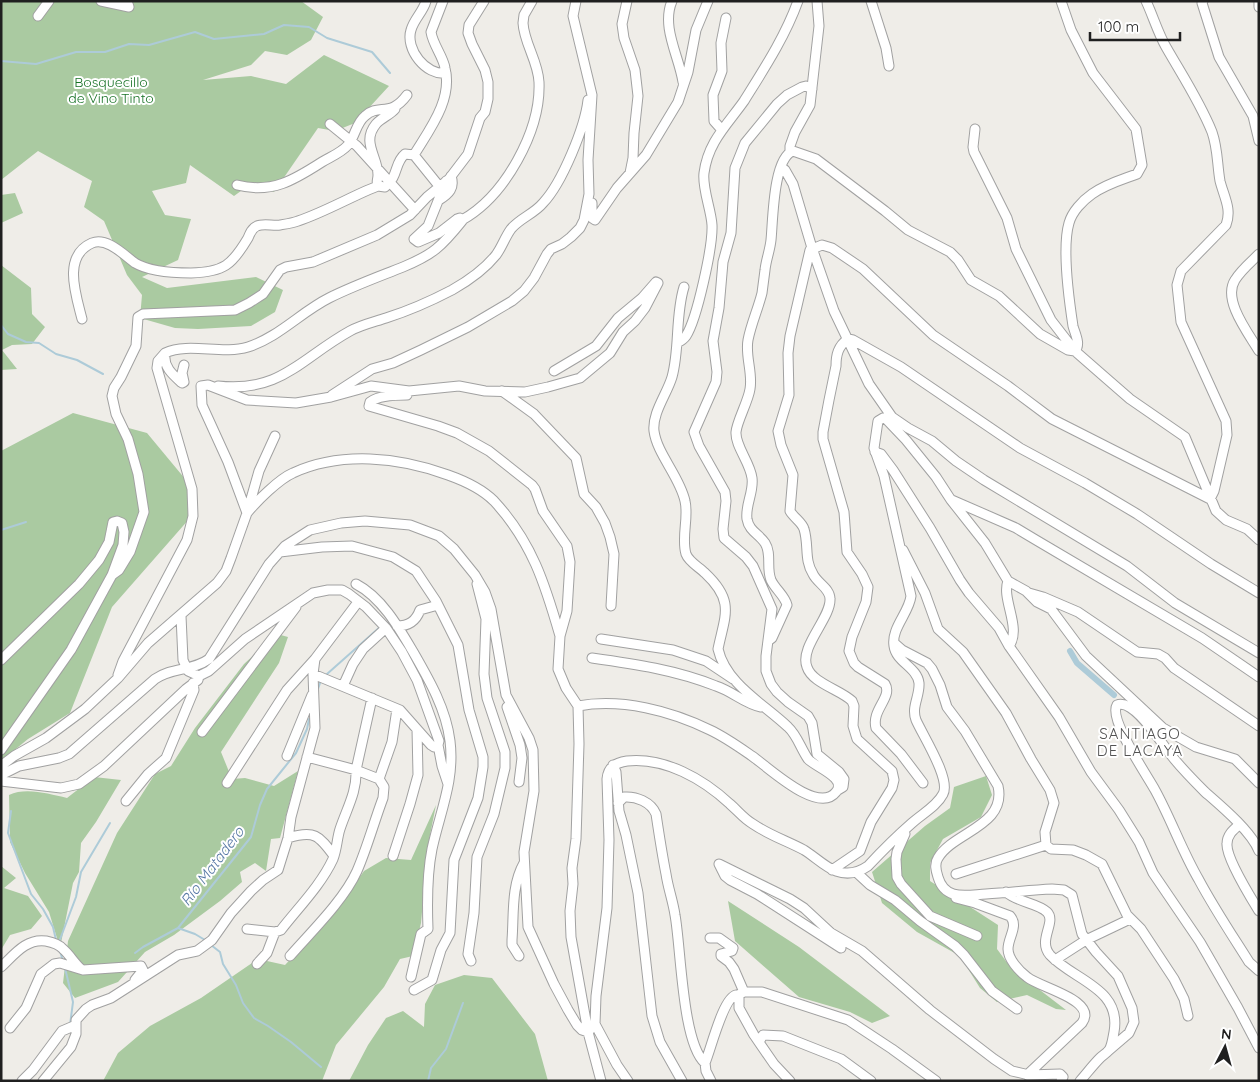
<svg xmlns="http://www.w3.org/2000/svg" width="1260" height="1082" font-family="Quicksand,sans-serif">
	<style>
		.forest { fill: #aacaa1 }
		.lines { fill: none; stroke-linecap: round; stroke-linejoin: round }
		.stream { stroke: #adcbd8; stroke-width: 2 }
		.canal { stroke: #adcbd8; stroke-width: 6 }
		.minor-casing { stroke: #a1a1a1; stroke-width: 11 }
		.minor { stroke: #fff; stroke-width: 9 }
		.labels { text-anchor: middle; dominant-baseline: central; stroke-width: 4; stroke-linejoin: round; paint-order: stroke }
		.park-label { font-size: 14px; fill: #197327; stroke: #fff }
		.neighbourhood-label { font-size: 15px; letter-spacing: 1px; fill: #535353; stroke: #fff }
		.water-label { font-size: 15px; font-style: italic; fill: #5778a5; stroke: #fff }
	</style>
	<rect width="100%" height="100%" fill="#efede8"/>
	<!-- forest -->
	<path class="forest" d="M1,1H301L323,17L311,40L287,55L265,51L251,65L203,80L251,76L286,84L324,55L389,86L355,123L335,131L318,128L274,192L252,183L234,196L190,165L186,183L152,191L165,215L191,219L178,260L142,277L167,288L256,277L283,290L275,312L251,326L198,329L175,328L140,318L142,295L127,275L104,221L84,207L92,181L38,151L1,180Z
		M15,193L23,213L1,223V195Z
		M1,265L31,288L32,314L45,327L32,344L12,345L2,350L17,369L1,370Z
		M73,413L147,433L186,480L190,518L112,607L70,713L28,739L1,761V451Z
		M277,634L288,637L279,663L221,752L232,779L245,778L274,786L298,771L280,838L271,839L266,871L255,863L240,872L242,882L220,901L174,935L145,952L118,982L75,998L63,983L68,941L117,833L155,774L171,766L195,728L244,664Z
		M986,776L992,795L981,817L943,839L930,863V881L998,925L997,949L1011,968L1066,1010L1056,1009L1027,995L997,1002L980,988L960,956L917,932L882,903L872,872L925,826L950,808L954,787Z
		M94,777L121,780L96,822L81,843L79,872L73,883L60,948L49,912L25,873L10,842L9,795C26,787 49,794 67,798Z
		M436,805L428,845L421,923L413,956L400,959L384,987L336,1045L322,1081H103L118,1053L150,1026L201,998L258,959L285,965L335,912L364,871L386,858L411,860Z
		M1,866L16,878L4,888L28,896L42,916L31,929L10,935L1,950Z
		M728,901L799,947L890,1016L872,1023L850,1012L799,997L735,941Z
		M464,975L492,978L535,1034L548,1081H349L368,1045L386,1018L403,1011L424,1027L425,1004L435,985Z"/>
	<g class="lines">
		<!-- stream -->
		<path class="stream" d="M1,61L36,64L76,52H105L129,44L149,45L195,32L214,39L264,34L284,25L309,27L327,38L372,52L390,73
			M1,325L8,334L26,342L39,343L56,354L77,360L103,374
			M1,530L26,522
			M327,674L380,627
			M317,692L321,680
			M11,811L8,833L31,894L43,909L53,927L56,940
			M178,928L195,934L205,940
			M59,942L76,897L81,872L110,823
			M211,945L220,952L223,964L236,985L243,1003L254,1018L268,1026L291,1042L321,1067
			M60,951L63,961
			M135,953L143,947L178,928L251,837L260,805L267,789L296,753L307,729L309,719
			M65,968L73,1002L70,1025
			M428,1081L431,1068L446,1049L463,1003"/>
		<!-- canal -->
		<path class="canal" d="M1070,651L1077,663L1114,695"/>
		<defs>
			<path id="minor" d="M101,1L129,7L128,4L125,1
				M426,1C423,12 414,19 411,30C405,49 426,76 446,73
				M627,1L622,24L624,38L635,70L638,96L634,133L633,158L630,173
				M672,1C661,27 679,56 683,82
				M871,1L886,48L889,66
				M1203,1L1202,3L1219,57L1253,116L1259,141
				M1259,1V7
				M38,16L49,1
				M812,89L806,86L802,87L787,95L777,104L745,143L735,168L731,233L723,262L719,308L713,341L717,372L716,382L694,432L699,446L725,492L726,501L723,529L724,538L746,557L753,566L772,609L766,656V671L771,684L777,692L788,702L808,716L812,723L817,754L839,772L844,779L843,787L838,790
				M330,124L357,146L415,210
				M975,129L973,147L974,152L1007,218L1016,249L1051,320L1075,351L1099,372L1130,399L1185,437L1216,511L1226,520L1247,529L1259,540
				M722,130L714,121L713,95L722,71L721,43L726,18
				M790,151V146L795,132L810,105L819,26L817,1
				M414,155C429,130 453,100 445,68C443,56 433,45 431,32L443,1
				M781,167L785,170L793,184L812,248L834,311L869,384L892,417L908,428L932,441L956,461L984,480L1127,566L1175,603L1259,653
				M237,185C272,194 294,180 322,162C330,157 341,153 348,145C355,137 356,123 365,116C379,103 390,118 407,95
				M378,186C376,181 378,180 378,175C378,157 361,142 376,124C381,118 390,115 395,109
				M439,200C449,194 455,188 451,176
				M592,203V218L595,220L617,188L646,155L678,102L688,72L696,30L708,1
				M462,220C505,196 541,131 539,82C538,61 524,43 523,23L524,15L532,1
				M1259,254C1251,262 1241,270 1235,280C1222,300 1249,334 1259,351
				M82,319C76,295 62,256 92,243C107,237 124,255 135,263C150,272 174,273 191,273C224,272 232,265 248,238C250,233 252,228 257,226C263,223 273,226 280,225C286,224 293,223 298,221C322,213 345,200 368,190L378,186L385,187C399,176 394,163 405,154L414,155L439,186
				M848,339C838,346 836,355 836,366L829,400L823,432V439L844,512L847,552L862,574L868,587L866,602L852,637L849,651L854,663L858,667L885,684C893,697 871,710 876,728L901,754L923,783
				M848,339L853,340L901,367L1020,448L1085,483L1137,514L1211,564L1259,593
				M677,343C681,341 684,339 686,336C697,319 713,246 712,225C711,209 702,188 704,173C708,142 727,125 744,101C764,69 785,37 798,1
				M184,365L182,373L184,382L182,383C173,375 163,367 165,353C189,342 222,355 248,347C279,337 301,312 329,298C353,286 378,277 403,267C415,262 426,257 436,249C446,241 454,231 462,221L460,218L457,219L439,233L418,242L414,239L428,226L446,181
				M554,371L596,346L618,318L642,298L656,282L658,283L645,308L635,321L623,332L610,353L580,378L548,387L525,392L485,391L459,386L409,391L371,386L331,397L296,403L247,400L208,385L201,386L202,405L228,462L247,513C257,501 279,479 293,473C341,451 399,457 448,475C465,481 481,488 494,501C532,542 545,584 560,636
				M218,386C281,393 301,358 350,331C361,325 374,322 386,318C408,311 431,301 452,290C468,281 484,270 496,255C502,247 505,237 511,229C520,218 534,214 543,203C562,183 585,127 588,100
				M502,391L534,414L576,458L584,494L596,507L605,523L610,537L614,554L611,606
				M332,395L372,369L393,363L421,350L468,327L512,301L524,291L534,278L547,254L551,249L562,244L571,237L580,228L584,220L589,194L588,160L592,95L573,16L576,1
				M407,395C396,395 379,395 370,402L369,406L438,426L457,433L489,451L532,485L535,489L543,511L567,546L570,562L567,611L560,636L558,669L566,688L578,706L579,744L576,839L572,868L573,884L570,911L571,937L588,1032L601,1081
				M885,418L906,440L936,477L951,500L985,543L1008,581L1026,591L1037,602L1051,609L1086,656L1163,728L1196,747L1235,759L1259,783
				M875,452L881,454L893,470L930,528L960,580L969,593L999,628L1009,646L1059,717L1091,772L1119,810L1139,842L1153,873L1200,942L1238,1008L1259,1048
				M952,500L1016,528L1036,540L1202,638L1259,677
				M903,550L925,593L938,629L963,652L1006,713L1031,759L1050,790L1054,803L1045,832L1046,845L1051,849L1073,850L1086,855L1102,864L1127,915L1141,929L1174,979L1184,999L1188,1016
				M280,552L322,547L352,546L393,557L416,571L436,601L458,645L469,710L483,757V767L478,798L454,860L450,933L441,950L432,980L414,990
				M112,575L119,570L130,552L144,512L138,474L128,439L116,414L112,396L114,388L121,377L136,346L138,317L143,314L235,310L249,303L263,294L280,270L286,267L313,262L377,235L410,215L427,197L449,179L468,154L480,118L485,112L488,99V82L485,70L472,44L468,33L469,25L484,1
				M1008,581C1001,599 1022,628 1009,646
				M356,584C381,597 398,626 412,650C428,678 446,708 450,741C455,780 440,812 432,849C427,874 427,903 428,929L421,934L411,977
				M1029,593L1043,597L1078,612L1137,652L1158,654L1165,658L1174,668L1259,726
				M181,616L183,660L188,671L199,676L209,671L245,639L313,593L328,590H342L349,594L366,607L386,628L402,652L417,680L439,741L438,745L434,747L431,745L400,710L313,674
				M397,626C409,626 416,621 420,610L438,605
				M601,639L673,650L706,661L733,679
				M768,641L772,638L787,605C785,596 775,589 771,580C766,568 772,554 765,543C759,534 749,531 747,519C745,505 754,492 752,478C750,462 735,446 736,432C737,421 748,402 750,389C753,373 745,356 748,340C751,324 758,309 762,293C763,285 764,278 765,270C766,260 770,250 771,240C773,221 773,158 793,151L816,159L885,211L908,230L950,252L958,260L971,280L999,296L1040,334L1068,350L1075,351C1081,344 1075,334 1073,326C1069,300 1062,247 1069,223C1072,212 1082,201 1092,194C1106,184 1121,180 1137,174L1142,165L1136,129L1093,73L1071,30L1061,1
				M894,643L902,650L927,663L932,669L940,685L947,707L965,731L998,786C1007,826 953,832 938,858C934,864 936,871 938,877C945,901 966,895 986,894C1008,893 1030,890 1052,889L1064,890L1072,895L1082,934L1096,952L1118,976L1132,1008L1134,1022L1129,1033L1108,1051
				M592,658C635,664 676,670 716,686C732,691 745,704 761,707
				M1,660L79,584L99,560L109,542L113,522L117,521L122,523L124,532L123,545L112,575L71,650L1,750
				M118,675L123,661L187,540L193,516L192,489L157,368L158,361L165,353
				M343,686L353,664L363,649L386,628
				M578,706C622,698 671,711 710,730C725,737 739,747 752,756C768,767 818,815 836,792C848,778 815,767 808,759C801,749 797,735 788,727C764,704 726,684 718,649C725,615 735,601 705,573C699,567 689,562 686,554C681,537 689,518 685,501C680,477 657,454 654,431C652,413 667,394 672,377C680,348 675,316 684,287
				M507,707L520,745L522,758L519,782
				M202,732L296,607
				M438,745L442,766L448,784
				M287,756L312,695
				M307,757L356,770L379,779
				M613,765L616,772L619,811L626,835L638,893L652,1016L660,1042L682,1081
				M1,766L14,756L46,738L85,709L118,678L148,643L217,583L226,571L231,558L247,513L259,471L275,436
				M1,775L19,766L59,758L69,754L155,679C172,667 193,671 209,659L269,564L285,546L310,530L341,523L365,521L410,525L439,536L454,549L475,575L485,592L491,609L506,695L529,738L533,750L534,791L524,852L528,927L554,984L568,1010L577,1025L582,1030L588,1032L595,1024L596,996L607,908L609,840L607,779C608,767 615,763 627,761C665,757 703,779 730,804C738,811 744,819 753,824C769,835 787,841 804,850C814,856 826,868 836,871C847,875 858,873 868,866C882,851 897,836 912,823C922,814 937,806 943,794C951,779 923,736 916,720C911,707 920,696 919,683C917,667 896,662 894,646C891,628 909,613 911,596L884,476L874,448L878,421L883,418L892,417
				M1,781L61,788L79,784L104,766L186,689L198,680L199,676
				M227,783L287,690L315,659
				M126,801L148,774L166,758L194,690L193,683
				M618,803L624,797C636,796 651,802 656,814C659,834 662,854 666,874C668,888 673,901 675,915C681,947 682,1043 705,1063
				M1239,825C1233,830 1227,835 1227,844C1226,858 1251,898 1259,911
				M904,831L905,834L897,852L896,859L897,877L901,884L930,916L977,936
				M288,838C314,830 319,835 334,856
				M1259,851C1251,831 1221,806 1205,792C1193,780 1181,768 1171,755C1161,743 1134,698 1117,705C1108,719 1147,775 1155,790C1171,819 1182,851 1199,880C1214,908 1232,935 1249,962L1259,971
				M393,856L410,804L418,775L417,729
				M832,870L860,851L871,822L892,788L894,780L892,771L857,739L853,726L854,706L852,701C841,690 812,683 807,667C799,647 831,618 830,599C830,588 817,583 813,574C804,560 809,545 804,529C802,522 794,518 790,511L793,475L781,445L778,431L789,395L788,353L790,336L810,250L822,245L832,248L863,269L933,335L1008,386L1052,419L1210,499L1214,491L1227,435L1226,421L1181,322L1177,285L1181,271L1226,225C1232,209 1224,197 1220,181C1217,164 1218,149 1212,132C1200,102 1182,75 1166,47C1158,33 1153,16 1146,1
				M856,872L870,885L895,900L920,921L955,946L964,955L992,991L1017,1009
				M956,874L1046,845
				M1006,892C1019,903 1038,903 1047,912C1057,922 1037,940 1050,955C1073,980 1122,988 1114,1032C1113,1037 1112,1046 1109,1050C1107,1053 1103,1055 1100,1058C1093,1065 1087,1073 1080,1081
				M956,898L975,903L1010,916C1019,926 1008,937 1008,949C1008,959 1019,971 1027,977C1040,988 1098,1000 1082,1023L1027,1075
				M247,929L275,932L281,930C298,908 321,885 333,859C337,849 337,838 340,829C347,808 357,792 356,770L372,698
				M710,938H719L733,948L732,951L721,954V956L729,962L734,969L744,992
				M841,948L757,894L730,880L725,876L719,864L790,899L804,908L831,933L862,951L930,1010L994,1059L1012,1071L1029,1075L1060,1074L1063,1077L1061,1081
				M290,956C311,932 344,900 357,871C367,848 374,822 383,798L384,787L379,779L392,742L397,709
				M519,956L512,945V940C514,914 511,886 524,863
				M1055,960L1086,940L1130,919
				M471,961L468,954L474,913L477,857L494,814L505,768V752L487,698L484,674L486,619L477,584
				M257,964L267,953L275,932
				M1,967C14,955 26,938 46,941C51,942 59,944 63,949C70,955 74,963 81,969
				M738,995L744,992H762L848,1020L892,1049L936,1081
				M595,1024L617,1065L628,1081
				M10,1028L26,1008L41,974L54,964L60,963L83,970L141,966L143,970L135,980
				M759,1042L763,1035L783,1036L841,1059L871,1081
				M22,1081L33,1070L62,1031L76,1025
				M43,1081L71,1047L76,1034V1020L86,1009L92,1005L111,998L178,955L197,951L212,940L231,913L251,891L263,880L278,870L288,838L291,817L315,728L313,674L315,659L358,602
				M711,1081L706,1071L705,1063C711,1049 723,998 736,995L739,996V1008L754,1035L774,1064L790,1081"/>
		</defs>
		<!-- minor casing -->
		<use href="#minor" class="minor-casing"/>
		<!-- minor -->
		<use href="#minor" class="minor"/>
	</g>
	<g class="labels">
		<!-- park labels -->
		<g class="park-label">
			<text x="111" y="82">Bosquecillo<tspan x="111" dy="16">de Vino Tinto</tspan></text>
		</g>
		<!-- neighbourhood labels -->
		<g class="neighbourhood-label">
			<text x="1140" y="733">SANTIAGO<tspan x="1140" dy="17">DE LACAYA</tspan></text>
		</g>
		<!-- water labels -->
		<g class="water-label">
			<text transform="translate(212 866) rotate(-53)">Río Matadero</text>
		</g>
	</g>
	<!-- border -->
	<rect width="1260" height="1082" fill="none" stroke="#202020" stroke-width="5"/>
	<!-- north arrow -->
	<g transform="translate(1225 1047) rotate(6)" stroke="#ffffff" stroke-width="4" paint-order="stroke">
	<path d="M0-4L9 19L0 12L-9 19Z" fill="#202020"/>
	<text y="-8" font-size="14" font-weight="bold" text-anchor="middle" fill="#202020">N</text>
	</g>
	<!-- scale -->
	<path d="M1090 32v8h90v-8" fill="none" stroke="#202020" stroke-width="2.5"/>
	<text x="1098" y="32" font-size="15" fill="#202020" stroke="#ffffff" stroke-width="4" paint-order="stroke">100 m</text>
</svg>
